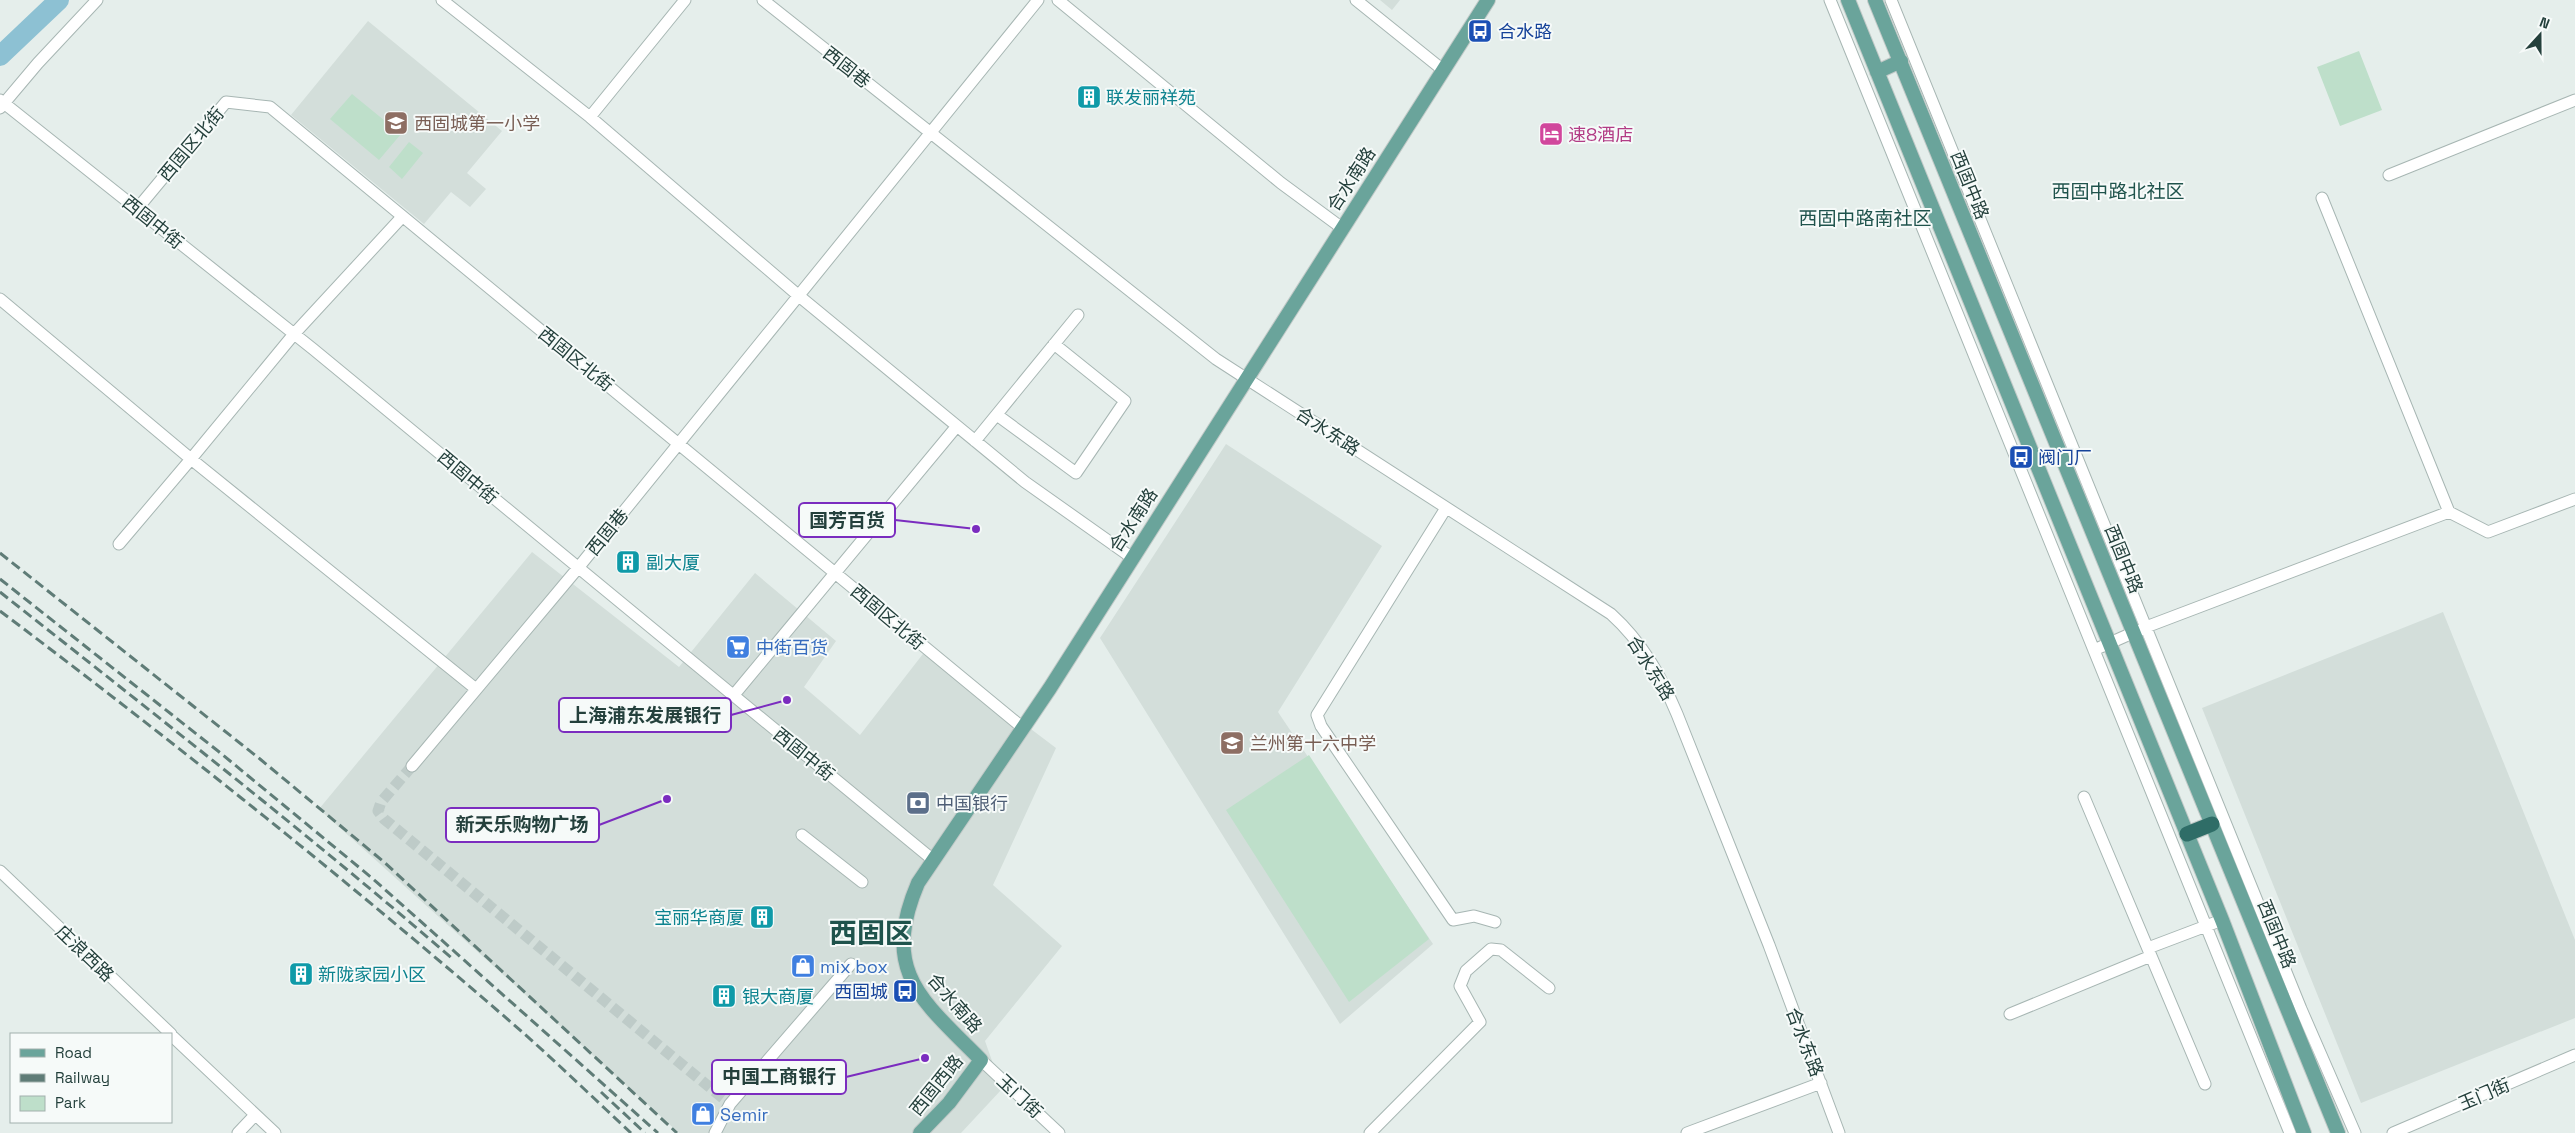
<svg xmlns="http://www.w3.org/2000/svg" width="2575" height="1133" font-family="'Space Grotesk','Noto Sans SC',sans-serif">
	<style>
		.built { fill: #d3deda }
		.green { fill: #bedfca }
		.lines { fill: none; stroke-linecap: round; stroke-linejoin: round }
		.river { stroke: #8dc1d3; stroke-width: 20 }
		.minor-tunnel { stroke: #becbc8; stroke-width: 11; stroke-dasharray: 11 5.5; stroke-linecap: butt }
		.minor-casing { stroke: #a7b6b3; stroke-width: 13 }
		.major-casing { stroke: #c2cac8; stroke-width: 16 }
		.highway-casing { stroke: #c2cac8; stroke-width: 17 }
		.minor { stroke: #fff; stroke-width: 11 }
		.major { stroke: #6aa49b; stroke-width: 14 }
		.highway { stroke: #2f6d67; stroke-width: 15 }
		.rail { stroke: #5f7c77; stroke-width: 3; stroke-dasharray: 10 5; stroke-linecap: butt }
		.labels { text-anchor: middle; dominant-baseline: central; stroke-width: 4; stroke-linejoin: round; paint-order: stroke }
		.transit-label { font-size: 18px; fill: #164399; stroke: #f6faf9; text-anchor: start }
		.street-label { font-size: 18px; fill: #24403c; stroke: #f6faf9 }
		.culture-label { font-size: 18px; fill: #0d838f; stroke: #f6faf9; text-anchor: start }
		.education-label { font-size: 18px; fill: #785e54; stroke: #f6faf9; text-anchor: start }
		.hotel-label { font-size: 18px; fill: #b23c85; stroke: #f6faf9; text-anchor: start }
		.shop-label { font-size: 18px; fill: #366cbe; stroke: #f6faf9; text-anchor: start }
		.service-label { font-size: 18px; fill: #4e5e75; stroke: #f6faf9; text-anchor: start }
		.neighbourhood-label { font-size: 19px; fill: #1f534c; stroke: #f6faf9 }
		.town-label { font-size: 28px; font-weight: bold; fill: #1f534c; stroke: #f6faf9 }
		.leader { fill: none; stroke: #7b2cbf; stroke-width: 2 }
		.callout-dot { fill: #7b2cbf; stroke: #f6faf9; stroke-width: 2 }
		.callout { fill: #f6faf9; stroke: #7b2cbf; stroke-width: 2 }
		.callout-label { font-size: 19px; text-anchor: middle; font-weight: bold; fill: #24403c }
	</style>
	<rect width="100%" height="100%" fill="#e5eeeb"/>
	<!-- built -->
	<path class="built" d="M1380,0H1400L1392,10Z
		M368,21L502,131L467,173L486,189L470,207L451,192L424,224L291,115Z
		M1226,444L1382,546L1278,712L1433,944L1340,1024L1100,638Z
		M532,552L679,667L755,573L836,641L804,687L860,735L926,650L1056,748L993,885L1062,946L985,1041L1002,1089L961,1133H679L319,809Z
		M2443,612L2575,940V1018L2361,1103L2202,708Z"/>
	<!-- green -->
	<path class="green" d="M2359,51L2382,110L2340,126L2317,67Z
		M352,94L401,134L379,160L330,119Z
		M409,142L423,153L402,179L389,167Z
		M1309,755L1429,939L1349,1002L1226,810Z"/>
	<g class="lines">
		<!-- river -->
		<path class="river" d="M0,56L59,0"/>
		<!-- minor-tunnel -->
		<path class="minor-tunnel" d="M412,766L381,802L378,811L384,819L730,1104"/>
		<defs>
			<path id="minor" d="M442,0L590,117L799,296L1025,482L1131,557
				M763,0L1216,359L1611,614C1642,642 1661,676 1677,714L1769,945L1839,1133
				M1058,0L1281,183L1342,228
				M1356,0L1443,70
				M1830,0L2290,1133
				M1891,0L2301,1009L2355,1133
				M0,100L313,349L932,859
				M0,108L38,63L97,0
				M590,117L685,0
				M2389,175L2575,100
				M137,209L226,102L270,107L1023,728
				M0,299L191,459L476,689
				M997,415L1076,473L1125,401L1054,344
				M975,441L1078,315
				M1446,508L1317,715L1321,726L1453,920L1474,916L1495,922
				M2449,512L2488,532L2575,499
				M119,544L191,459L294,334L402,217
				M2094,650L2146,627L2449,512L2322,198
				M733,696L957,426
				M412,766L578,568L1038,0
				M2084,797L2205,1084
				M802,835L862,882
				M0,871L171,1034
				M892,933L904,934
				M2148,948L2222,920
				M2010,1014L2151,956
				M171,1035L275,1133
				M981,1060L1059,1133
				M238,1133L255,1115
				M715,1133L730,1104L851,964
				M1370,1133L1480,1022L1460,986L1466,971L1491,949L1501,950L1549,988
				M1687,1133L1821,1083
				M2393,1133L2575,1055"/>
			<path id="major" d="M1848,0L2222,920L2304,1133
				M1875,0L2338,1133
				M1877,72L1901,61
				M920,1133L949,1103L981,1060C922,1000 880,972 918,883L1050,688L1488,0"/>
			<path id="highway" d="M2187,834L2212,824"/>
		</defs>
		<!-- minor casing -->
		<use href="#minor" class="minor-casing"/>
		<!-- major casing -->
		<use href="#major" class="major-casing"/>
		<!-- highway casing -->
		<use href="#highway" class="highway-casing"/>
		<!-- minor -->
		<use href="#minor" class="minor"/>
		<!-- major -->
		<use href="#major" class="major"/>
		<!-- highway -->
		<use href="#highway" class="highway"/>
		<!-- rail -->
		<path class="rail" d="M0,553L260,759L384,862L677,1133
			M0,579L218,751L372,878L658,1133
			M0,592C153,713 307,833 454,960
			M0,611C170,739 337,872 498,1011C544,1050 587,1092 631,1133
			M601,1092L645,1133"/>
	</g>
	<!-- icons -->
	<defs>
		<symbol id="bus-square" viewBox="-11 -11 22 22"><rect x="-9" y="-9" width="18" height="18" rx="4" fill="#1a4fb4" stroke="#f6faf9"/><path d="M-5-6H5V4H4V6H2V4H-2V6H-4V4H-5ZM-3.5-4V0h7V-4ZM-3.5 1.2v1.5H-2V1.2ZM2 1.2v1.5H3.5V1.2Z" fill="#fff"/></symbol>
		<symbol id="building-square" viewBox="-11 -11 22 22"><rect x="-9" y="-9" width="18" height="18" rx="4" fill="#0f9aa8" stroke="#f6faf9"/><path d="M-4-6H4V6H1V3H-1V6H-4ZM-2.5-4.3h1.7v1.8h-1.7ZM.8-4.3h1.7v1.8H.8ZM-2.5-1h1.7V.8h-1.7ZM.8-1h1.7V.8H.8Z" fill="#fff"/></symbol>
		<symbol id="school-square" viewBox="-11 -11 22 22"><rect x="-9" y="-9" width="18" height="18" rx="4" fill="#8d6e63" stroke="#f6faf9"/><path d="M0-5L7-2L0 1L-7-2ZM-4 1L0 2.5L4 1V4Q0 6-4 4Z" fill="#fff"/></symbol>
		<symbol id="hotel-square" viewBox="-11 -11 22 22"><rect x="-9" y="-9" width="18" height="18" rx="4" fill="#d1479c" stroke="#f6faf9"/><path d="M-6-4.5h1.5V1H6V5H4.5V3h-9V5H-6ZM-4 0a1.8 1.8 0 1 1 3.6 0ZM.5 0V-2.5h3Q6-2.5 6 0Z" fill="#fff"/></symbol>
		<symbol id="supermarket-square" viewBox="-11 -11 22 22"><rect x="-9" y="-9" width="18" height="18" rx="4" fill="#3f7fe0" stroke="#f6faf9"/><path d="M-6-5.5h2.5l.6 2H6L4.5 2H-2.5L-4.4-4H-6ZM-1.5 3.2a1.3 1.3 0 1 0 .1 0ZM3 3.2a1.3 1.3 0 1 0 .1 0Z" fill="#fff"/></symbol>
		<symbol id="bank-square" viewBox="-11 -11 22 22"><rect x="-9" y="-9" width="18" height="18" rx="4" fill="#5c6f8a" stroke="#f6faf9"/><path d="M-6-4H6V4H-6ZM0-2.3a2.3 2.3 0 1 0 0 4.6a2.3 2.3 0 1 0 0-4.6Z" fill="#fff"/></symbol>
		<symbol id="shop-square" viewBox="-11 -11 22 22"><rect x="-9" y="-9" width="18" height="18" rx="4" fill="#3f7fe0" stroke="#f6faf9"/><path d="M-5-2.5h2.3a2.7 3.5 0 0 1 5.4 0H5L5.5 6h-11ZM-1.5-2.5h3a1.5 2.3 0 0 0-3 0Z" fill="#fff"/></symbol>
	</defs>
	<g fill-rule="evenodd">
		<use href="#bus-square" x="1466" y="17" width="28" height="28"/>
		<use href="#building-square" x="1075" y="83" width="28" height="28"/>
		<use href="#school-square" x="382" y="109" width="28" height="28"/>
		<use href="#hotel-square" x="1537" y="120" width="28" height="28"/>
		<use href="#bus-square" x="2007" y="443" width="28" height="28"/>
		<use href="#building-square" x="614" y="548" width="28" height="28"/>
		<use href="#supermarket-square" x="724" y="633" width="28" height="28"/>
		<use href="#school-square" x="1218" y="729" width="28" height="28"/>
		<use href="#bank-square" x="904" y="789" width="28" height="28"/>
		<use href="#building-square" x="748" y="903" width="28" height="28"/>
		<use href="#shop-square" x="789" y="952" width="28" height="28"/>
		<use href="#building-square" x="287" y="960" width="28" height="28"/>
		<use href="#bus-square" x="891" y="977" width="28" height="28"/>
		<use href="#building-square" x="710" y="982" width="28" height="28"/>
		<use href="#shop-square" x="689" y="1100" width="28" height="28"/>
	</g>
	<g class="labels">
		<!-- transit labels -->
		<g class="transit-label">
			<text x="1498" y="31">合水路</text>
			<text x="2038" y="457">阀门厂</text>
			<text x="888" y="991" text-anchor="end">西固城</text>
		</g>
		<!-- street labels -->
		<g class="street-label">
			<text transform="translate(847 67) rotate(38)">西固巷</text>
			<text transform="translate(191 144) rotate(-50)">西固区北街</text>
			<text transform="translate(1351 179) rotate(-57)">合水南路</text>
			<text transform="translate(1970 185) rotate(68)">西固中路</text>
			<text transform="translate(153 222) rotate(39)">西固中街</text>
			<text transform="translate(576 359) rotate(39)">西固区北街</text>
			<text transform="translate(1328 431) rotate(33)">合水东路</text>
			<text transform="translate(468 477) rotate(40)">西固中街</text>
			<text transform="translate(1133 520) rotate(-57)">合水南路</text>
			<text transform="translate(607 532) rotate(-51)">西固巷</text>
			<text transform="translate(2124 559) rotate(68)">西固中路</text>
			<text transform="translate(888 617) rotate(40)">西固区北街</text>
			<text transform="translate(1651 668) rotate(58)">合水东路</text>
			<text transform="translate(804 754) rotate(39)">西固中街</text>
			<text transform="translate(2277 934) rotate(68)">西固中路</text>
			<text transform="translate(85 953) rotate(44)">庄浪西路</text>
			<text transform="translate(955 1003) rotate(49)">合水南路</text>
			<text transform="translate(1805 1042) rotate(69)">合水东路</text>
			<text transform="translate(936 1085) rotate(-51)">西固西路</text>
			<text transform="translate(2484 1094) rotate(-23)">玉门街</text>
			<text transform="translate(1020 1096) rotate(43)">玉门街</text>
		</g>
		<!-- culture labels -->
		<g class="culture-label">
			<text x="1106" y="97">联发丽祥苑</text>
			<text x="646" y="562">副大厦</text>
			<text x="744" y="917" text-anchor="end">宝丽华商厦</text>
			<text x="318" y="974">新陇家园小区</text>
			<text x="742" y="996">银大商厦</text>
		</g>
		<!-- education labels -->
		<g class="education-label">
			<text x="414" y="123">西固城第一小学</text>
			<text x="1250" y="743">兰州第十六中学</text>
		</g>
		<!-- hotel labels -->
		<g class="hotel-label">
			<text x="1568" y="134">速8酒店</text>
		</g>
		<!-- shop labels -->
		<g class="shop-label">
			<text x="756" y="647">中街百货</text>
			<text x="820" y="966">mix box</text>
			<text x="720" y="1114">Semir</text>
		</g>
		<!-- service labels -->
		<g class="service-label">
			<text x="936" y="803">中国银行</text>
		</g>
		<!-- neighbourhood labels -->
		<g class="neighbourhood-label">
			<text x="2118" y="191">西固中路北社区</text>
			<text x="1865" y="218">西固中路南社区</text>
		</g>
		<!-- town labels -->
		<g class="town-label">
			<text x="871" y="933">西固区</text>
		</g>
	</g>
	<!-- callouts -->
	<path class="leader" d="M976 529L895 520M787 700L731 715M667 799L599 825M925 1058L846 1077"/>
	<g class="callout-dot">
		<circle cx="976" cy="529" r="5"/>
		<circle cx="787" cy="700" r="5"/>
		<circle cx="667" cy="799" r="5"/>
		<circle cx="925" cy="1058" r="5"/>
	</g>
	<g class="callout">
		<rect x="799" y="503" width="96" height="34" rx="5"/>
		<rect x="559" y="698" width="172" height="34" rx="5"/>
		<rect x="446" y="808" width="153" height="34" rx="5"/>
		<rect x="712" y="1060" width="134" height="34" rx="5"/>
	</g>
	<g class="callout-label">
		<text x="847" y="527">国芳百货</text>
		<text x="645" y="722">上海浦东发展银行</text>
		<text x="522" y="831">新天乐购物广场</text>
		<text x="779" y="1083">中国工商银行</text>
	</g>
	<!-- legend -->
	<rect x="10" y="1033" width="162" height="90" fill="#f6faf9" stroke="#a2b0ad"/>
	<rect x="20" y="1049" width="25" height="8" fill="#6aa49b" stroke="#a2b0ad"/>
	<text x="55" y="1058" font-size="15" fill="#24403c">Road</text>
	<rect x="20" y="1074" width="25" height="8" fill="#5f7c77" stroke="#a2b0ad"/>
	<text x="55" y="1083" font-size="15" fill="#24403c">Railway</text>
	<rect x="20" y="1096" width="25" height="15" fill="#bedfca" stroke="#a2b0ad"/>
	<text x="55" y="1108" font-size="15" fill="#24403c">Park</text>
	<!-- north arrow -->
	<g transform="translate(2540 35) rotate(21)" stroke="#f6faf9" stroke-width="4" paint-order="stroke">
	<path d="M0-4L9 19L0 12L-9 19Z" fill="#24403c"/>
	<text y="-8" font-size="14" font-weight="bold" text-anchor="middle" fill="#24403c">N</text>
	</g>
</svg>
